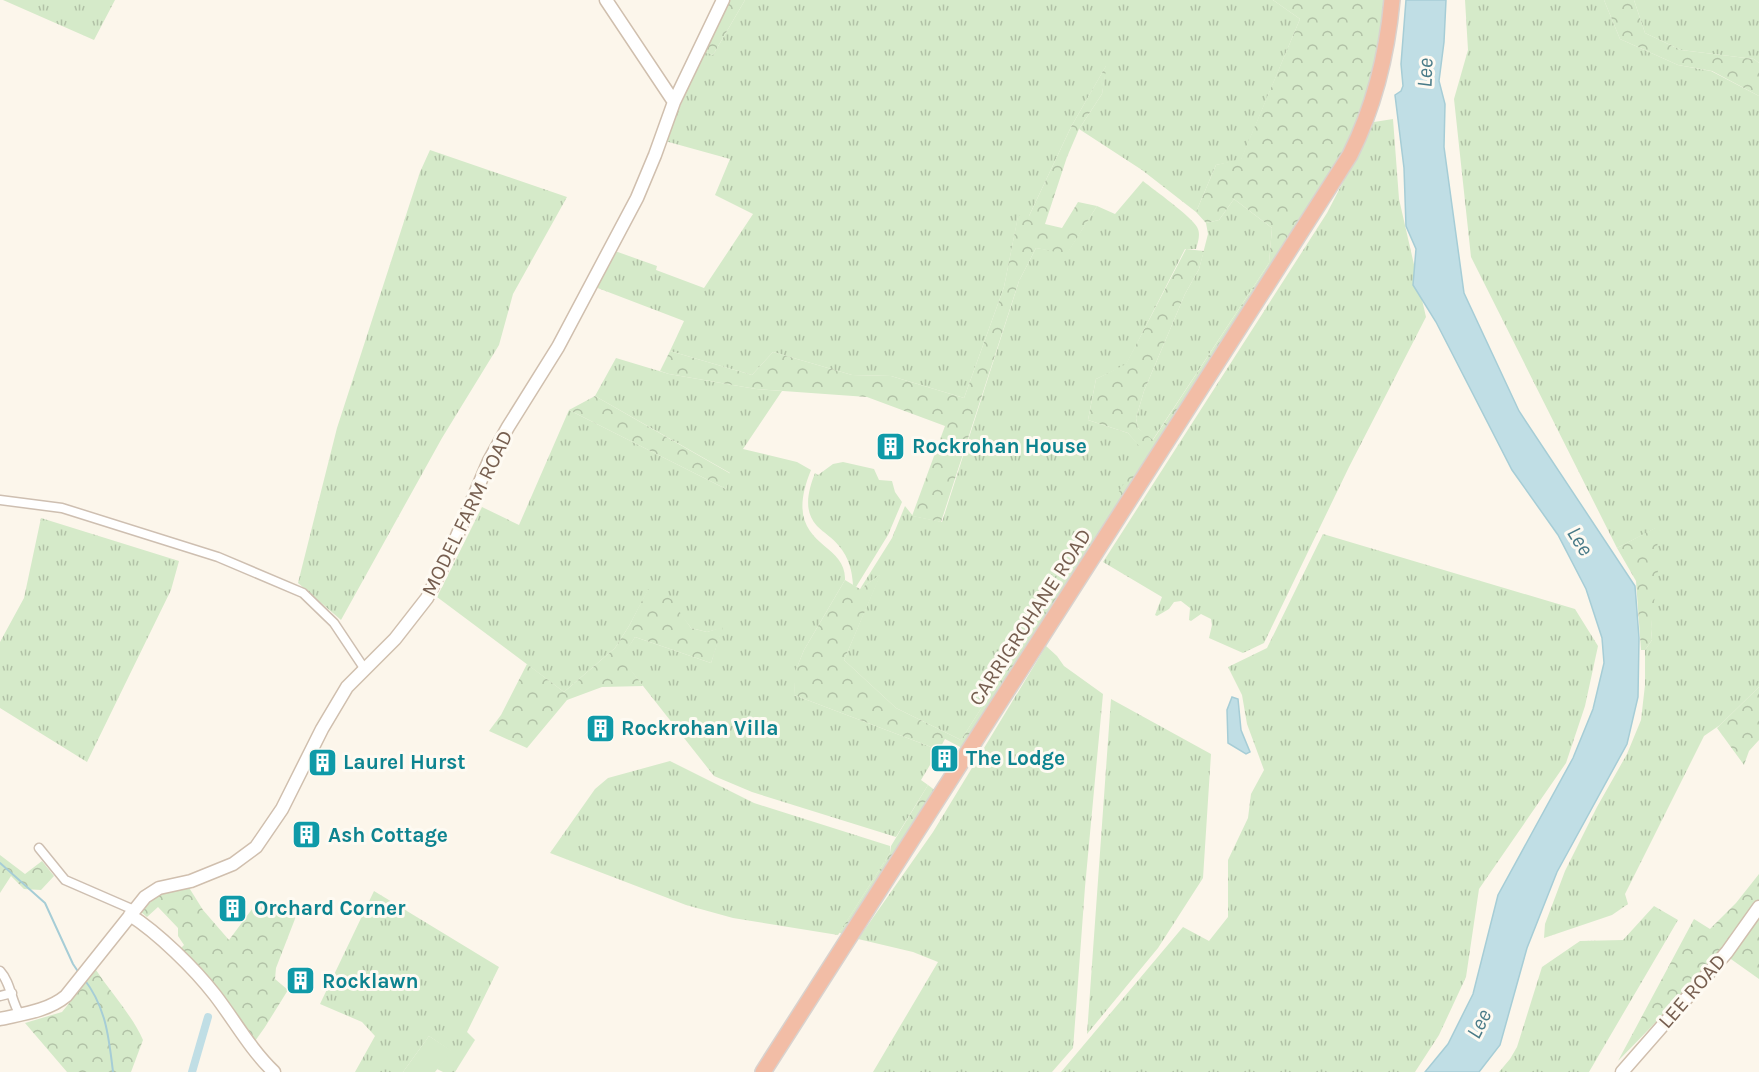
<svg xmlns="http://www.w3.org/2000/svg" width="1759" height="1072" font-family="Karla,sans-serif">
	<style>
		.grass { fill: url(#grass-tufts) }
		.forest { fill: url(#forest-crowns) }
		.park { fill: #d5eac9 }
		.water { fill: #c0dee5; stroke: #a6cdd6; stroke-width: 1.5 }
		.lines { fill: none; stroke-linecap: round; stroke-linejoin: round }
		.stream { stroke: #a6cdd6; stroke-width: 2 }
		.canal { stroke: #c0dee5; stroke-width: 8 }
		.street-casing { stroke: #cebfb1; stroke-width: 11 }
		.secondary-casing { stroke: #d0bfae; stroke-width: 15 }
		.highway-casing { stroke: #d9d2ce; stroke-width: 18 }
		.street { stroke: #fff; stroke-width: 8 }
		.secondary { stroke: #fff; stroke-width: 12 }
		.highway { stroke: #f2bda6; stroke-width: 15 }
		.labels { text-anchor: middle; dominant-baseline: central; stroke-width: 6; stroke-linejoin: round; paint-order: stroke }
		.culture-label { font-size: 21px; font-weight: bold; fill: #0d838f; stroke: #fefaf2; text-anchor: start }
		.street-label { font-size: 21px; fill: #765e4f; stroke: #fefaf2 }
		.water-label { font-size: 22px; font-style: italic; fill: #497b88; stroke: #fefaf2 }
	</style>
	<defs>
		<pattern id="grass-tufts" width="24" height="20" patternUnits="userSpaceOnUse" patternTransform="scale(1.5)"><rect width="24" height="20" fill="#d5eac9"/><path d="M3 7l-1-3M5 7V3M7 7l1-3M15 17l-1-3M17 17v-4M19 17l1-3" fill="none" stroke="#b1c1a6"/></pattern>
		<pattern id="forest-crowns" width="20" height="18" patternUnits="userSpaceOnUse" patternTransform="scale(1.5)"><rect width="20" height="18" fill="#d5eac9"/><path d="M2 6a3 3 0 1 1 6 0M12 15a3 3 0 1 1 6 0" fill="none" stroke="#b1c1a6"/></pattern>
	</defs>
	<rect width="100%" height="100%" fill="#fcf6eb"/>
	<!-- grass -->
	<path class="grass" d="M3,0H115L94,40Z
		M745,0H1273L1300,19L1241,160L1216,165L1196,212L1142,170L1079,129L1102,94L1106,66L1071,127L1029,216L1018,217L1004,287L964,398L891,376L852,375L773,352L752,375L670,351L684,321L595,287L615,251L657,266L656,270L704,288L753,214L715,195L730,159L665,141L704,51L713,55Z
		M1465,0H1604L1620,39L1678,65L1711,71L1759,96V687L1720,725L1704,736L1625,894L1628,904L1612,915L1544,938L1545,924L1565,871L1597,807L1627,754L1641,720L1645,685V650L1652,640L1651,629L1656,528L1617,548L1471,257L1454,99L1468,50Z
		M1634,0H1759V63L1754,59L1681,50L1645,33Z
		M1393,119L1399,199L1426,317L1349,467L1264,643L1243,653L1209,638L1212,625L1211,619L1201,614L1191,621L1189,620L1190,608L1181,601L1174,602L1169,609L1157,616L1155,615L1162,597L1103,562L1327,213L1374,122Z
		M430,150L567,197L513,294L499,345L442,438L341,620L298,583L337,428L420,172Z
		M1143,181C1154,190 1191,216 1197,227C1201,234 1198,242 1196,249H1185L1126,365L1096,379L1088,420L1128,433L1145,452L961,740L896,708L844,660L880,575L860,589L892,538L905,506L913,516L942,522L1019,281L1036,248L1067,253L1097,206L1115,214Z
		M1234,199L1272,228L1269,263L1152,441L1138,428L1136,418L1144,391L1185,294L1199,269L1208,234L1206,223L1219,220Z
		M616,358L669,374L756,389L782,391L743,449L797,462L811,470C779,548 847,539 845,580L804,650L796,670L794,695L939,750L921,780L928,785L896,837L752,792L714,776L621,658L635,637L711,663L722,628L707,632L691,628C679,612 667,597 648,590L629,626L615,648L564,692L437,597L482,507L519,525L569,410L726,489L730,473L595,396Z
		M843,462L874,469L879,480L892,481L895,492L902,502L888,535L856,587L853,585C852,570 849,558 839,546C833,538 824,533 817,526C803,511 808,491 815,473L818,475L833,464Z
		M41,518L179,561L171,590L87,762L0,708V642L24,598Z
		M1323,534L1575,609L1598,646L1585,706L1566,763L1479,889L1466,977L1439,1035L1415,1072H1061L1183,927L1209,941L1228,917V860L1248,818L1251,794L1264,770L1247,724L1242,695L1228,667L1267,648Z
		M1046,646L1057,656L1064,666L1103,694L1085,887L1074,1036L1073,1048L1052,1072H873L938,962L913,952L858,939L933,832Z
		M1111,699L1211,754L1203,878L1158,948L1087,1034Z
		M670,761L754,803L890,846V853L838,935L733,918L686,905L550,853L595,789L608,778Z
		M374,891L499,967L467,1032L475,1040L455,1072H443L437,1069L451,1051L429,1036L403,1072H355L375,1036L362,1022L320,1004Z
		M1654,906L1678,920L1589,1072H1499L1510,1059L1517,1047L1542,967L1580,941L1623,940Z"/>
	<!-- forest -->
	<path class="forest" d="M730,0H745L713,55L704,51Z
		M1273,0H1384L1382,30L1361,117L1333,176L964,749L945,739L939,750L794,695L795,672L804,650L845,580L860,589L881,574L844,660L896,708L961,740L1144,452L1128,433L1088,420L1096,379L1126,364L1186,249L1204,251L1199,269L1185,294L1144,391L1136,418L1138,428L1153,440L1269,263L1272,228L1234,199L1219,220L1206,223L1196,212L1216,165L1241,159L1300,19Z
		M1604,0H1634L1645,33L1681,50L1754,59L1759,63V96L1712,71L1678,65L1620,39Z
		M1107,64L1102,94L1079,129L1067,157L1045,224L1062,228L1078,202L1097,206L1067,254L1036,248L1019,281L941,522L912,516L945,426L867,397L756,389L669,374L660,371L670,351L752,375L773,352L852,375L891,376L964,398L1004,287L1018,216H1029L1071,127Z
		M595,396L731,474L726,489L569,410Z
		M1657,527L1658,570L1651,628L1652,640L1645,650H1641L1636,581L1617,548Z
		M648,589L676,601L679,611L691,628L707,632L723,627L711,663L635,637L622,658L643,686L602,687L567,700L527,748L489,731L501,715L527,664L564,692L615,648L629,626Z
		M1759,687V740L1749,751L1744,765L1717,728Z
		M928,785L936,791L847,934L839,933L890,853L891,846Z
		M0,855L25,874L42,861L54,876L41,890L24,889L11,876L0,893Z
		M1759,874V900L1724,952L1618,1061L1694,919L1710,929L1736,903Z
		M188,886L203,910L229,940L258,901L300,906L276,968L275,979L288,990L265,1027L253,1044L179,950L184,945L178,936V928L158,907L147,917L141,912L156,896Z
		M1759,913V979L1728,957Z
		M96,970C111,993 132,1015 143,1040L131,1072H67L25,1023L62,1012Z"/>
	<!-- park -->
	<path class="park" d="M429,1036L452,1051L435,1072H403Z"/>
	<!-- water -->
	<path class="water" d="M1406,0H1446L1444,42L1439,81L1445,104L1444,147L1464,293L1519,411L1635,586L1639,638L1638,697L1627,744L1557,872L1527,948L1500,1045L1479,1072H1425L1448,1044L1473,994L1498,895L1573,758L1593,709L1604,663L1602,638L1586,589L1558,535L1512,470L1436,322L1413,285L1416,249L1406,226L1404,168L1395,95L1401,91L1403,86L1401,64Z
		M1232,697L1238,699L1241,730L1250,752L1246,754L1228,743L1227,710Z"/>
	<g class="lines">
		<!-- stream -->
		<path class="stream" d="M0,863L45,903L73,964L79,973
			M84,979C106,1007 109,1038 113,1072"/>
		<!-- canal -->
		<path class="canal" d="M192,1072L208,1017"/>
		<defs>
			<path id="street" d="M0,500L62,508L218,557L303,593L334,623L364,668
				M39,848L65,880L134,910
				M0,971C11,983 11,1001 20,1015
				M0,996L12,993"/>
			<path id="secondary" d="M606,0L674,102
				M130,915C158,933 194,968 215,995C235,1021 250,1049 274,1072
				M0,1019C22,1014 48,1011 66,996L145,897L159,888L191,881L233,864L256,847L282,809L322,729L347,687L395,639L427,598L451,550L489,461L508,427L558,347L637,198L655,155L674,102L723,0
				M1622,1072L1727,952L1759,907"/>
			<path id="highway" d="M763,1072L1350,155C1374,107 1387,54 1392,0"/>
		</defs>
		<!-- street casing -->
		<use href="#street" class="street-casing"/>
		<!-- secondary casing -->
		<use href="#secondary" class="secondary-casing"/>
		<!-- highway casing -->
		<use href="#highway" class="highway-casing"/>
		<!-- street -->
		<use href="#street" class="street"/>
		<!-- secondary -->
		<use href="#secondary" class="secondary"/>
		<!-- highway -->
		<use href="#highway" class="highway"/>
	</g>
	<!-- icons -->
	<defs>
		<symbol id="building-square" viewBox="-11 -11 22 22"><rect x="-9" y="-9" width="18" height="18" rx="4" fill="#0f9aa8" stroke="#fefaf2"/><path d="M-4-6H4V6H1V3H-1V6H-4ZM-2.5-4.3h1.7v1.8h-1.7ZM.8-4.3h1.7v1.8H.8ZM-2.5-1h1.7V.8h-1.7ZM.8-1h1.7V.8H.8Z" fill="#fff"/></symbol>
	</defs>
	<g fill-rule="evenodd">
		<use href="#building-square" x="874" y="430" width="33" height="33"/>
		<use href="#building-square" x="584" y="712" width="33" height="33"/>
		<use href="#building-square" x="928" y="742" width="33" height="33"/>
		<use href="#building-square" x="306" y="746" width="33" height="33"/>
		<use href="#building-square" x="290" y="818" width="33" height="33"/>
		<use href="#building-square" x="216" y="892" width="33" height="33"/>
		<use href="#building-square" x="284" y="964" width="33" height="33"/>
	</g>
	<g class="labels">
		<!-- culture labels -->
		<g class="culture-label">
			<text x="912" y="446">Rockrohan House</text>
			<text x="621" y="728">Rockrohan Villa</text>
			<text x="966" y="758">The Lodge</text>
			<text x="343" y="762">Laurel Hurst</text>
			<text x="328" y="835">Ash Cottage</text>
			<text x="254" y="908">Orchard Corner</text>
			<text x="322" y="981">Rocklawn</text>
		</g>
		<!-- street labels -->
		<g class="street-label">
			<text transform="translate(467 513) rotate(-64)">MODEL FARM ROAD</text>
			<text transform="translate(1030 617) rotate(-57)">CARRIGROHANE ROAD</text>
			<text transform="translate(1692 991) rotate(-49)">LEE ROAD</text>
		</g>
		<!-- water labels -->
		<g class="water-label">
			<text transform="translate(1425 73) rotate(-88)">Lee</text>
			<text transform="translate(1580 541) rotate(58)">Lee</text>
			<text transform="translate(1479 1024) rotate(-63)">Lee</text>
		</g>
	</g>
</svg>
